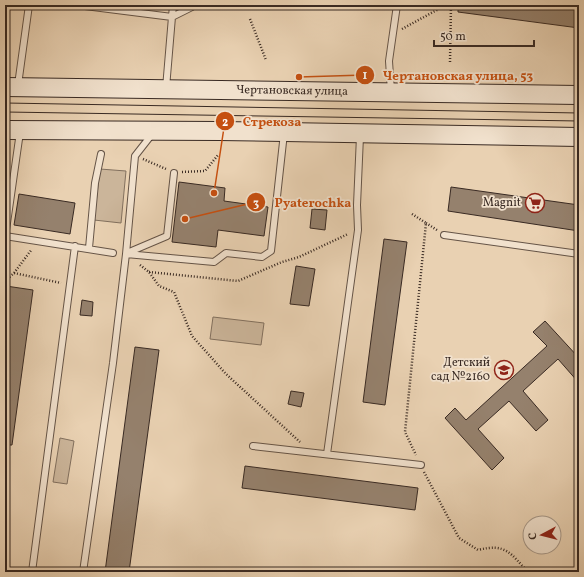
<svg xmlns="http://www.w3.org/2000/svg" width="584" height="577" font-family="Vollkorn,serif">
	<style>
		.green { fill: #cbb59a; stroke: #82705e }
		.building { fill: #95816d; stroke: #392a23 }
		.lines { fill: none; stroke-linecap: round; stroke-linejoin: round }
		.service-casing { stroke: #655447; stroke-width: 8 }
		.secondary-casing { stroke: #392a23; stroke-width: 20 }
		.path { stroke: #392a23; stroke-width: 2.5; stroke-dasharray: 1 2; stroke-linecap: butt }
		.service { stroke: #f1e1cd; stroke-width: 6 }
		.secondary { stroke: #f1e1cd; stroke-width: 18 }
		.tram { stroke: #392a23; stroke-width: 1 }
		.labels { text-anchor: middle; dominant-baseline: central; stroke-width: 3.5; stroke-linejoin: round; paint-order: stroke }
		.street-label { font-size: 12px; fill: #392a23; stroke: #f1e1cd }
		.poi-label { font-size: 12px; fill: #392a23; stroke: #f1e1cd; text-anchor: end }
		.leader { fill: none; stroke: #c55011; stroke-width: 1.5 }
		.callout-dot { fill: #c55011; stroke: #f1e1cd; stroke-width: 1.5 }
		.mark-label { font-size: 12px; text-anchor: middle; font-weight: bold; fill: #fff }
		.callout-label { font-size: 13px; text-anchor: middle; font-weight: bold; fill: #c55011; stroke: #f1e1cd; stroke-width: 3.5; stroke-linejoin: round; paint-order: stroke }
	</style>
	<rect width="100%" height="100%" fill="#e9d1b2"/>
	<filter id="stains"><feTurbulence type="fractalNoise" baseFrequency=".005" numOctaves="4"/><feColorMatrix values="0 0 0 0 .2 0 0 0 0 .09 0 0 0 0 .02 0 0 0 .5 -.17"/></filter>
	<radialGradient id="worn" r=".72"><stop offset=".6" stop-color="#630" stop-opacity="0"/><stop offset="1" stop-color="#630" stop-opacity=".3"/></radialGradient>
	<!-- green -->
	<path class="green" d="M100,169L126,171L121,223L94,220Z
		M213,317L264,323L261,345L210,339Z
		M60,438L74,441L67,484L53,482Z"/>
	<!-- building -->
	<path class="building" d="M458,5H579V28L458,12Z
		M179,182L225,188L224,201L268,207L264,236L218,230L216,247L172,242Z
		M451,187L579,205V231L448,211Z
		M19,194L75,203L70,234L14,225Z
		M312,209L327,210L325,230L310,228Z
		M384,239L407,242L385,405L363,402Z
		M296,266L315,269L309,306L290,304Z
		M6,286L33,290L12,445H5Z
		M82,300L93,302L92,316L80,315Z
		M545,321L579,358V383L558,359L523,391L548,420L536,431L509,401L478,429L504,458L492,470L445,418L455,408L466,420L547,346L533,332Z
		M135,347L159,350L129,572H105Z
		M291,391L304,393L301,407L288,404Z
		M245,466L418,488L415,510L242,488Z"/>
	<g class="lines">
		<defs>
			<path id="service" d="M77,5L172,17L192,7V5
				M18,85L29,5
				M166,88L173,5
				M391,91L389,61L397,5
				M444,235L579,254
				M5,236L113,253
				M5,237L20,132
				M89,248L95,183L101,154
				M127,253L167,236L174,173
				M126,254L214,262L226,253L262,257L271,251L284,133
				M253,446L421,465
				M327,454L358,230L357,205L360,136
				M32,572L75,246
				M83,572L113,363L126,254L135,156L153,133"/>
			<path id="secondary" d="M5,87L579,95
				M5,130L219,131L579,137"/>
		</defs>
		<!-- service casing -->
		<use href="#service" class="service-casing"/>
		<!-- secondary casing -->
		<use href="#secondary" class="secondary-casing"/>
		<!-- path -->
		<path class="path" d="M250,19L266,60
			M402,29L446,5
			M450,62L451,5
			M143,159L166,169
			M182,172L205,171L218,155
			M412,214L426,223L405,432L416,455
			M426,223L437,230
			M140,265L149,272L159,286L174,292L192,336L226,374L300,442
			M149,272L238,281L282,262L299,257L348,234
			M14,273L61,283
			M5,281L14,273L32,249
			M424,472L459,538L478,550C506,543 510,553 528,572"/>
		<!-- service -->
		<use href="#service" class="service"/>
		<!-- secondary -->
		<use href="#secondary" class="secondary"/>
		<!-- tram -->
		<path class="tram" d="M5,103L579,113
			M5,112L579,121"/>
	</g>
	<!-- icons -->
	<defs>
		<symbol id="supermarket-ring" viewBox="-11 -11 22 22"><circle r="9.5" fill="#f1e1cd" stroke="#8f2418" stroke-width="1.5"/><path d="M-6-5.5h2.5l.6 2H6L4.5 2H-2.5L-4.4-4H-6ZM-1.5 3.2a1.3 1.3 0 1 0 .1 0ZM3 3.2a1.3 1.3 0 1 0 .1 0Z" fill="#8f2418"/></symbol>
		<symbol id="school-ring" viewBox="-11 -11 22 22"><circle r="9.5" fill="#f1e1cd" stroke="#8f2418" stroke-width="1.5"/><path d="M0-5L7-2L0 1L-7-2ZM-4 1L0 2.5L4 1V4Q0 6-4 4Z" fill="#8f2418"/></symbol>
	</defs>
	<g fill-rule="evenodd">
		<use href="#supermarket-ring" x="524" y="192" width="22" height="22"/>
		<use href="#school-ring" x="493" y="359" width="22" height="22"/>
	</g>
	<g class="labels">
		<!-- street labels -->
		<g class="street-label">
			<text transform="translate(292 91) rotate(1)">Чертановская улица</text>
		</g>
		<!-- poi labels -->
		<g class="poi-label">
			<text x="521" y="203">Magnit</text>
			<text x="490" y="363">Детский<tspan x="490" dy="14">сад №2160</tspan></text>
		</g>
	</g>
	<!-- callouts -->
	<path class="leader" d="M299 77L365 75M214 193L225 121M185 219L256 202"/>
	<g class="callout-dot">
		<circle cx="299" cy="77" r="4"/>
		<circle cx="214" cy="193" r="4"/>
		<circle cx="185" cy="219" r="4"/>
		<circle cx="365" cy="75" r="10"/>
		<circle cx="225" cy="121" r="10"/>
		<circle cx="256" cy="202" r="10"/>
	</g>
	<g class="mark-label">
		<text x="365" y="79">1</text>
		<text x="225" y="126">2</text>
		<text x="256" y="207">3</text>
	</g>
	<g class="callout-label">
		<text x="458" y="80">Чертановская улица, 53</text>
		<text x="272" y="126">Стрекоза</text>
		<text x="313" y="207">Pyaterochka</text>
	</g>
	<!-- margin -->
	<rect width="584" height="577" fill="none" stroke="#e9d1b2" stroke-width="20"/>
	<rect x="6" y="6" width="572" height="565" fill="none" stroke="#392a23" stroke-width="2"/>
	<rect x="10" y="10" width="564" height="557" fill="none" stroke="#392a23"/>
	<!-- north arrow -->
	<g transform="translate(542 535) rotate(263)"><circle r="19" fill="#f1e1cd" stroke="#a79889"/>
	<path d="M0-3L7 15L0 10L-7 15Z" fill="#8f2418"/>
	<text y="-6" font-size="11" font-weight="bold" text-anchor="middle" fill="#392a23">С</text>
	</g>
	<!-- scale -->
	<path d="M434 40v6h100v-6" fill="none" stroke="#392a23" stroke-width="2"/>
	<text x="440" y="40" font-size="12" fill="#392a23" stroke="#f1e1cd" stroke-width="3" paint-order="stroke">50 m</text>
	<rect width="100%" height="100%" filter="url(#stains)"/>
	<rect width="100%" height="100%" fill="url(#worn)"/>
</svg>
